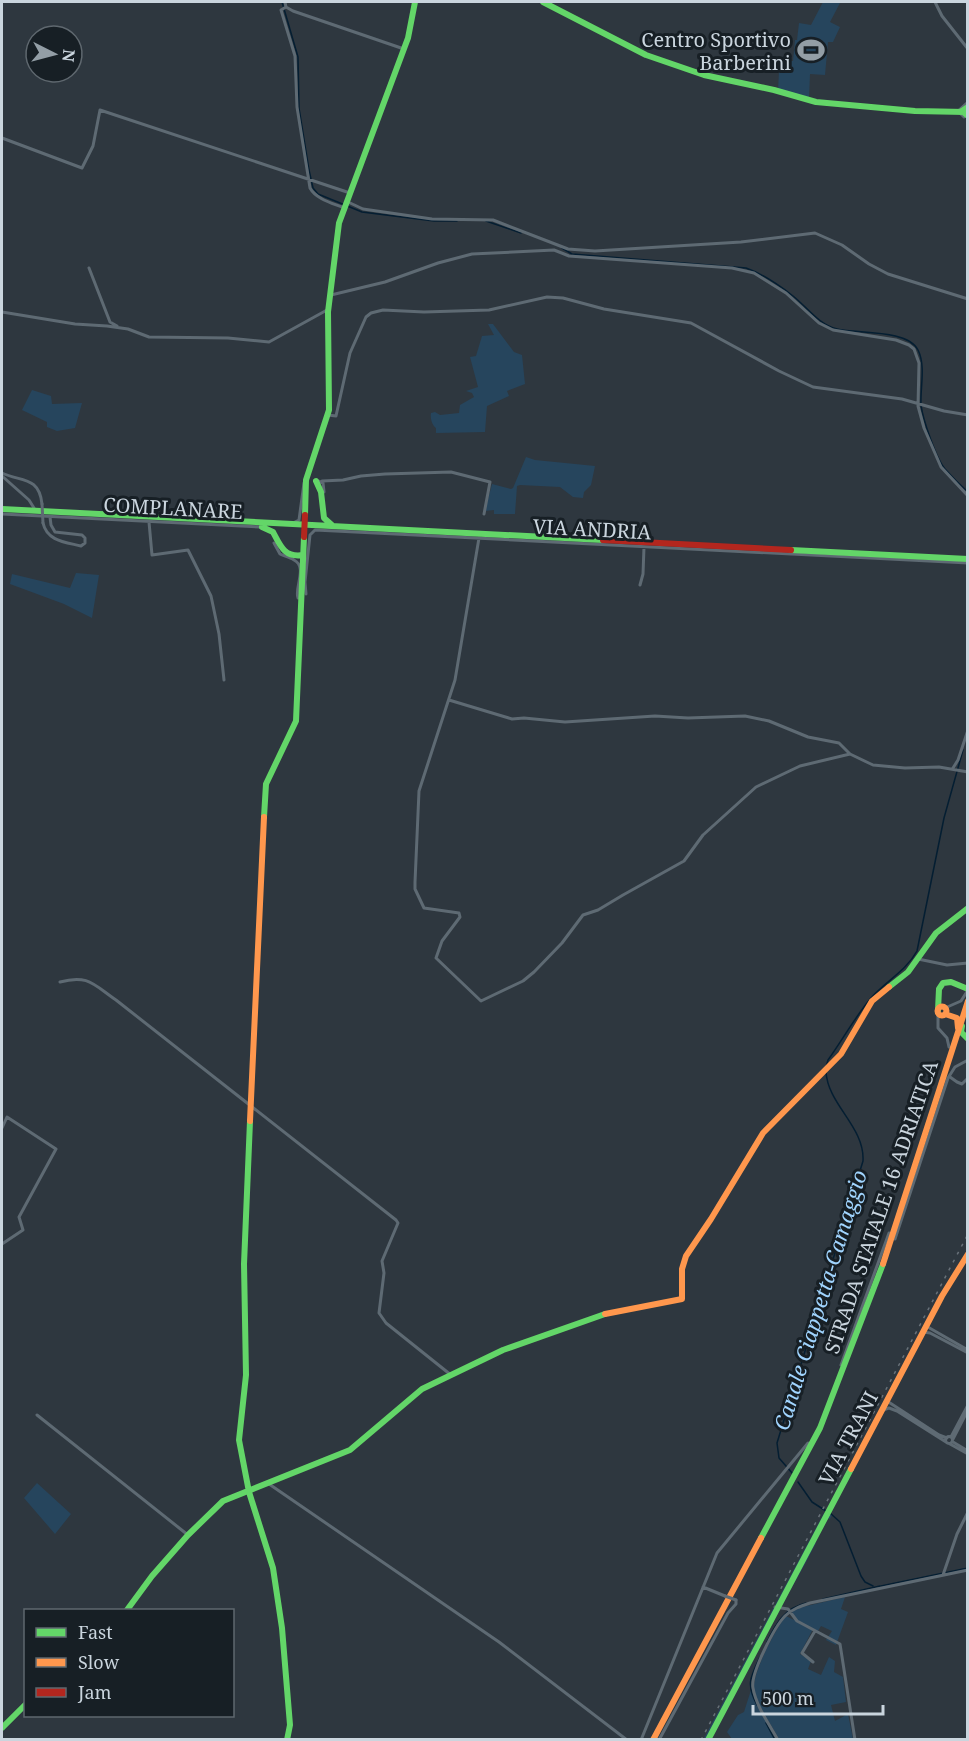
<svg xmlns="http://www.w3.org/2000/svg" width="969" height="1741" font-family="'Noto Serif',serif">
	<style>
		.green { fill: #26455d }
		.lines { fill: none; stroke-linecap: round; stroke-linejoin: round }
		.stream { stroke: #041e32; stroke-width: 1.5 }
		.street { stroke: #5e6a73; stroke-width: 3 }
		.fast { stroke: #63d668; stroke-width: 6 }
		.slow { stroke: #ff974d; stroke-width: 6 }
		.jam { stroke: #b3261e; stroke-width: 6 }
		.rail { stroke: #687179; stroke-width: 1.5; stroke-dasharray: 3 6; stroke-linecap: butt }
		.street-bridge { stroke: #5e6a73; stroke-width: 3 }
		.jam-bridge { stroke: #b3261e; stroke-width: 6 }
		.labels { text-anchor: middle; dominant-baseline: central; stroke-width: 6; stroke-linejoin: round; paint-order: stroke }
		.poi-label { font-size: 20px; fill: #cad5de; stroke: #171f25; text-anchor: end }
		.street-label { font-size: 20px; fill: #cad5de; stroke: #171f25 }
		.water-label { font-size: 21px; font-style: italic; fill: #a0d4fe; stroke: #171f25 }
	</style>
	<rect width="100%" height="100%" fill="#2e373f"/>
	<!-- green -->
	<path class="green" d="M823,2L840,3L830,22L840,27L833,42H828L825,75L810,74L809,99L778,91L779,71L789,72V61H793L795,40H797L799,23L811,25Z
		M488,324H493L514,352L522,355L525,384L507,391L509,396L487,406L485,432L436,433V428C432,425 430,418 431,413L435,412L440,415L459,413L460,405L474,397L472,393L466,391L478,387L470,357L476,356L482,336L494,335Z
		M32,390L51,396L52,404L82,403L75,428L57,431L47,427V422L22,410Z
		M526,457L535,460L595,466L591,485L584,492L583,498L573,497L560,487L520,485L517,486L515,514H494V510L485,511L492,484L511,489L513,488Z
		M76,573L99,575L92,618L64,604L10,584L12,574L70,588Z
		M37,1483L71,1514L55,1534L24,1498Z
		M824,1513L832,1515L830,1519L827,1518L812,1541L816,1543L805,1564L706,1739L703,1740Z
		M845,1597L841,1609L848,1612L836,1645L826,1640L832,1631L821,1626L818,1631L813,1629L800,1654L811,1661L808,1669L821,1675L829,1657L835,1661L834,1672L843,1677L846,1702L831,1705L835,1721L848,1714L853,1739H779C772,1726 756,1703 754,1689C752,1674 776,1628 786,1616L794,1620L792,1612L798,1608Z
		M751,1690L775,1739H732L727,1732L738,1715L744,1712Z"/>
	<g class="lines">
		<!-- stream -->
		<path class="stream" d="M282,2L298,57L299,108L309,170L313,188L318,194L362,212L434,221H457
			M486,221L521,233
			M562,248L572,254L746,268C763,274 779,285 793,296C808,308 818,324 837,329C857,334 908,329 918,350C926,366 920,388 921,405C923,420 936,458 945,469C952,477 960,485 968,492
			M826,1067L828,1060C843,1039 855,1017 871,998C886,981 906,971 917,951L944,818L963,750
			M793,1474L779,1458L777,1443L863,1161C865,1127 828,1105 826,1072
			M798,1482L812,1502L826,1511
			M830,1513L840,1522L861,1576L865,1582L873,1586
			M881,1586L968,1568
			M823,1599L880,1586
			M767,1642C776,1623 785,1608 806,1603
			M757,1705C746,1684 750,1678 760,1657
			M766,1723L775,1740"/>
		<!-- street -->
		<path class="street" d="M285,2L286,7L293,11L404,49
			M935,2L942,16L968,49
			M286,7L281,10L295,56L297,107L310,188C316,199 332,203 344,208
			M964,117L958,111L968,102
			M2,138L82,168L93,146L100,110L350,193
			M348,202L363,209L432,219L493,220L568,249L595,251L741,242L815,233L842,245L869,264L888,274L968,299
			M89,268L110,322L117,326
			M331,295L385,282L438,263L472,254L554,250L569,256L732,268L754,273L786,293L819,323L833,330L896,340L909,345L914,349L919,363L918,406L924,428L941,467L968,496
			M2,312L75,324L107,326L128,329L149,337L228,338L269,342L327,310
			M328,415L336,416L350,353L366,317L371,313L383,310L424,312L489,310L547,297L563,298L604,309L691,323L779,371L813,387L902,399L944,411L968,415
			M2,473C21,482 39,476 42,504
			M2,476L29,500L34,508
			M318,481L323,483L324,492
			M322,481L343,480L361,476L385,474L451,472L490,482L484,514
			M2,514L260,527
			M149,522L152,555L188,550L211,596L219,634L224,680
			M295,522L299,520L304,483
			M43,523C47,541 65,542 81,546L85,543V538L82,535L55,532L51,525L50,517
			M479,538L455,680L419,791L415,882V889L424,908L459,913L460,917L442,941L436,958L481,1001L523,981L534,972L562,943L583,915L598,910L623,895L684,861L703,835L756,787L800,766L850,754
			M274,543L280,554C284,556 290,557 294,560C308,567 294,588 298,598L302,597
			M640,585L643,574L644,547
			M306,594L305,582L310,535L315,530L968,563
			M449,700L512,719L524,718L565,722L655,716L688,718L745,716L769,721L808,737L839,743L850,754L873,765L905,768L939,767L968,772
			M953,768L958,760L968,730
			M918,959L947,965L968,963
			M60,982C88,974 94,985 116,1000L396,1220L398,1223L382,1261L384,1273L379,1313L386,1323L451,1375
			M945,1008L961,1001L968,990
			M938,1012V1028L947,1038L949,1047
			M950,1077L957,1082L962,1084L968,1078
			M2,1128L7,1117L56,1149L19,1217L23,1230L2,1244
			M895,1239L948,1078L955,1067L968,1060
			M926,1326L968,1350
			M923,1332L930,1333L968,1353
			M841,1365L889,1233
			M887,1401L939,1435L947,1438
			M883,1410L889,1408L897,1411L946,1442
			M37,1415L188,1535
			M945.5 1440a3.5 3.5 0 1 1 7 0a3.5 3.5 0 1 1-7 0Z
			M951,1437L968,1405
			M953,1439L968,1410
			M953,1442L968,1451
			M950,1444L968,1454
			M269,1484L499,1642L627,1740
			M943,1575L957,1534L968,1512
			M703,1587L725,1596
			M775,1607L788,1609L797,1621L840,1644L855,1740
			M813,1662L802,1653L815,1631
			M641,1740L717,1553L808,1443
			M659,1740L728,1613L736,1604V1600
			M778,1740C769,1724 756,1706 753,1688C750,1674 775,1626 785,1616C792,1609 801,1606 810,1603L968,1570"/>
		<!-- fast -->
		<path class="fast" d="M543,2L646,55L704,75L774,90L816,102L915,111L965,112
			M968,107L962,111L968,116
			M316,481L321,492L324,518L333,526
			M2,509L603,540
			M305,515L306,480L329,410L328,312L339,223L408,38L415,2
			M262,527L273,532C280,545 284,558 303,555
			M791,550L968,559
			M264,817L266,784L296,721L304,537
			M889,987L908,972L936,933L968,908
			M938,1010L939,989L943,983L951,982L968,989
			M962,1026L961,1032L968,1039
			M250,1121L244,1264L246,1375L239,1440L249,1492L273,1568L282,1628L290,1725L287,1740
			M761,1538L820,1428L883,1264
			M127,1610L152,1576L188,1535L223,1501L350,1450L422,1389L503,1350L605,1314
			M2,1728L26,1704
			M708,1740L851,1469"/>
		<!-- slow -->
		<path class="slow" d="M937.5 1011a4.5 4.5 0 1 1 9 0a4.5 4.5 0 1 1-9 0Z
			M945,1014L957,1018L958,1028
			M250,1121L264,817
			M883,1264L968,1001
			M605,1314L682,1299V1269L686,1256L711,1219L763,1133L841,1054L872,1001L889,987
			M851,1469L942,1296L968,1254
			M653,1740L761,1538"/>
		<!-- jam -->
		<path class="jam" d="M603,540L791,550"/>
		<!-- rail -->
		<path class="rail" d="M701,1740L968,1234"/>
		<!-- street-bridge -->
		<path class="street-bridge" d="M42,504L43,523
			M725,1596L736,1600"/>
		<!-- jam-bridge -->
		<path class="jam-bridge" d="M304,537L305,515"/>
	</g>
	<!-- icons -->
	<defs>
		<symbol id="stadium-bare" viewBox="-9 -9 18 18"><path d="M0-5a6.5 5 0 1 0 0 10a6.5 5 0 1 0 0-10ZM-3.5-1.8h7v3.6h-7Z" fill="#939ea6" stroke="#171f25" stroke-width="2.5" paint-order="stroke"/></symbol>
	</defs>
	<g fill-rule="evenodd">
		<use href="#stadium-bare" x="792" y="31" width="38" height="38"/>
	</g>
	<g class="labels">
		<!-- poi labels -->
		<g class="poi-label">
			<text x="791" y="39">Centro Sportivo<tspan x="791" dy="23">Barberini</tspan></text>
		</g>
		<!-- street labels -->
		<g class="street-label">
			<text transform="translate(173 508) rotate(3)">COMPLANARE</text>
			<text transform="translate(592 529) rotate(3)">VIA ANDRIA</text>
			<text transform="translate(881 1207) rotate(-71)">STRADA STATALE 16 ADRIATICA</text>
			<text transform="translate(848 1438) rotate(-62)">VIA TRANI</text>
		</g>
		<!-- water labels -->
		<g class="water-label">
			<text transform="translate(820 1300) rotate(-73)">Canale Ciappetta-Camaggio</text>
		</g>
	</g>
	<!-- border -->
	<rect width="969" height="1741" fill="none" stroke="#cad5de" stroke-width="6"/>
	<!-- legend -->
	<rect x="24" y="1609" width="210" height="108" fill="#171f25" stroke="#5f686f" stroke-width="1.5"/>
	<rect x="36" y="1628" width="30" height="9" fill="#63d668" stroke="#5f686f" stroke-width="1.5"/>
	<text x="78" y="1639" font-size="18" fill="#cad5de">Fast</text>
	<rect x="36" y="1658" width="30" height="9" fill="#ff974d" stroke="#5f686f" stroke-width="1.5"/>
	<text x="78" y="1669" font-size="18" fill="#cad5de">Slow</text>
	<rect x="36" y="1688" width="30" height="9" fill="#b3261e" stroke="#5f686f" stroke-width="1.5"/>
	<text x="78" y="1699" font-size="18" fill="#cad5de">Jam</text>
	<!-- north arrow -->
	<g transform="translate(54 54) rotate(96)"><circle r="28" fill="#171f25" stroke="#5f686f" stroke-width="1.5"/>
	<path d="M0-4.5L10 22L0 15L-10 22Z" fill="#939ea6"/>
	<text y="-9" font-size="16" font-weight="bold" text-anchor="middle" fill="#cad5de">N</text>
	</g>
	<!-- scale -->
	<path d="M753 1705v9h130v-9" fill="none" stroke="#cad5de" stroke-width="3"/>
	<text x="762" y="1705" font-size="18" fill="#cad5de" stroke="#171f25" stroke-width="4.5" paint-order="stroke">500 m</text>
</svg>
